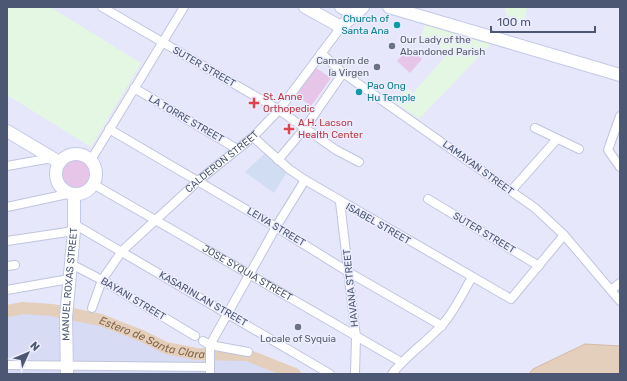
<svg xmlns="http://www.w3.org/2000/svg" width="627" height="381" font-family="Rubik,sans-serif">
	<style>
		.residential { fill: #d8dbf4 }
		.commercial { fill: #d1ddf3 }
		.education { fill: #e3f7e3 }
		.green { fill: #e6c5e8 }
		.water { fill: #e4cfbc; stroke: #d5bba2 }
		.lines { fill: none; stroke-linecap: round; stroke-linejoin: round }
		.river { stroke: #e4cfbc; stroke-width: 12 }
		.street-casing { stroke: #bfc5dd; stroke-width: 10 }
		.secondary-casing { stroke: #c2c9e6; stroke-width: 14 }
		.street { stroke: #fff; stroke-width: 8 }
		.secondary { stroke: #fff; stroke-width: 12 }
		.culture-dot { fill: #0f9aa8; stroke: #ecedfe; stroke-width: 1.5 }
		.worship-dot { fill: #6b7280; stroke: #ecedfe; stroke-width: 1.5 }
		.health-dot { fill: #e0444e; stroke: #ecedfe; stroke-width: 1.5 }
		.labels { text-anchor: middle; dominant-baseline: central; stroke-width: 3; stroke-linejoin: round; paint-order: stroke }
		.culture-label { font-size: 10px; fill: #0d838f; stroke: #ecedfe; text-anchor: end }
		.worship-label { font-size: 10px; fill: #5b616d; stroke: #ecedfe; text-anchor: start }
		.street-label { font-size: 10px; fill: #4c5873; stroke: #ecedfe }
		.health-label { font-size: 10px; fill: #be3a42; stroke: #ecedfe; text-anchor: start }
		.water-label { font-size: 11px; font-style: italic; fill: #856647; stroke: #ecedfe }
	</style>
	<rect width="100%" height="100%" fill="#e6e7fb"/>
	<!-- residential -->
	<path class="residential" d="M28,311L61,315L90,321L134,337L168,353L200,358H246L277,374H7V315Z"/>
	<!-- commercial -->
	<path class="commercial" d="M266,152L287,172L274,193L245,172Z"/>
	<!-- education -->
	<path class="education" d="M7,7H50L141,63L91,147L7,95Z
		M504,7H527L525,24L515,21L506,14Z
		M425,24L491,44L419,119L394,101L406,87L413,93L444,58L439,43L421,38Z"/>
	<!-- green -->
	<path class="green" d="M409,48L422,59L410,73L397,61Z
		M316,68L331,78L311,106L296,95Z
		M62 173a15 15 0 1 1 30 0a15 15 0 1 1-30 0Z"/>
	<!-- water -->
	<path class="water" d="M585,344L620,346V374H529L533,369Z"/>
	<g class="lines">
		<!-- river -->
		<path class="river" id="s1" d="M7,311L23,308L52,310L101,320L142,336L166,348L196,354L247,355L295,374"/>
		<defs>
			<g id="street">
				<path d="M102,7L279,110L336,150L359,162"/>
				<path d="M321,53L343,73L535,208L564,235L620,301"/>
				<path d="M134,88L237,149"/>
				<path d="M620,116L608,150L620,167"/>
				<path d="M535,128L579,149"/>
				<path d="M109,129L276,227L350,273L442,326"/>
				<path d="M253,137L289,169L305,180L511,299L564,235"/>
				<path d="M91,160L184,7"/>
				<path d="M278,160L305,128L343,73"/>
				<path d="M7,166L52,158"/>
				<path id="s2" d="M93,184L401,362"/>
				<path d="M511,191L557,139"/>
				<path d="M428,199L539,266"/>
				<path d="M340,202L356,337L355,374"/>
				<path d="M7,207L72,193"/>
				<path d="M74,224L330,374"/>
				<path d="M7,241L74,231"/>
				<path d="M71,264L102,280L195,336"/>
				<path d="M7,266L15,265"/>
				<path d="M7,290L69,279"/>
				<path d="M611,290L620,283"/>
				<path id="s3" d="M92,308L102,280L122,251L198,181L253,137L279,110L341,27"/>
				<path d="M203,341L210,345L248,352"/>
				<path d="M7,365L210,367"/>
				<path d="M210,374V345L276,227L305,180"/>
				<path d="M392,374C406,355 427,342 443,324C455,310 463,293 472,277"/>
			</g>
			<g id="secondary">
				<path d="M305,7L341,27L363,7"/>
				<path d="M341,7L354,14"/>
				<path d="M389,7L620,75"/>
				<path d="M7,131L59,162"/>
				<circle cx="76" cy="174" r="20"/>
				<path id="s4" d="M67,374L66,317L74,231V194"/>
			</g>
		</defs>
		<!-- street casing -->
		<use href="#street" class="street-casing"/>
		<!-- secondary casing -->
		<use href="#secondary" class="secondary-casing"/>
		<!-- street -->
		<use href="#street" class="street"/>
		<!-- secondary -->
		<use href="#secondary" class="secondary"/>
	</g>
	<!-- markers -->
	<g class="culture-dot">
		<circle cx="397" cy="25" r="4"/>
		<circle cx="359" cy="92" r="4"/>
	</g>
	<g class="worship-dot">
		<circle cx="392" cy="46" r="4"/>
		<circle cx="377" cy="67" r="4"/>
		<circle cx="298" cy="327" r="4"/>
	</g>
	<g class="health-dot">
		<path d="M252 97h4v4h4v4h-4v4h-4v-4h-4v-4h4z"/>
		<path d="M287 123h4v4h4v4h-4v4h-4v-4h-4v-4h4z"/>
	</g>
	<g class="labels">
		<!-- culture labels -->
		<g class="culture-label">
			<text x="389" y="19">Church of<tspan x="389" dy="12">Santa Ana</tspan></text>
			<text x="367" y="86" text-anchor="start">Pao Ong<tspan x="367" dy="12">Hu Temple</tspan></text>
		</g>
		<!-- worship labels -->
		<g class="worship-label">
			<text x="400" y="40">Our Lady of the<tspan x="400" dy="12">Abandoned Parish</tspan></text>
			<text x="369" y="61" text-anchor="end">Camarín de<tspan x="369" dy="12">la Virgen</tspan></text>
			<text x="298" y="339" text-anchor="middle">Locale of Syquia</text>
		</g>
		<!-- street labels -->
		<g class="street-label">
			<text transform="translate(204 67) rotate(30)">SUTER STREET</text>
			<text transform="translate(186 119) rotate(30)">LA TORRE STREET</text>
			<text stroke="none"><textPath href="#s3" startOffset="199">CALDERON STREET</textPath></text>
			<text transform="translate(478 168) rotate(36)">LAMAYAN STREET</text>
			<text transform="translate(378 224) rotate(30)">ISABEL STREET</text>
			<text transform="translate(276 227) rotate(31)">LEIVA STREET</text>
			<text transform="translate(484 233) rotate(31)">SUTER STREET</text>
			<text stroke="none"><textPath href="#s2" startOffset="178">JOSE SYQUIA STREET</textPath></text>
			<text stroke="none"><textPath href="#s4" startOffset="90">MANUEL ROXAS STREET</textPath></text>
			<text transform="translate(351 288) rotate(-96)">HAVANA STREET</text>
			<text transform="translate(133 299) rotate(31)">BAYANI STREET</text>
			<text transform="translate(203 299) rotate(30)">KASARINLAN STREET</text>
		</g>
		<!-- health labels -->
		<g class="health-label">
			<text x="263" y="97">St. Anne<tspan x="263" dy="12">Orthopedic</tspan></text>
			<text x="298" y="123">A.H. Lacson<tspan x="298" dy="12">Health Center</tspan></text>
		</g>
		<!-- water labels -->
		<g class="water-label">
			<text stroke="none"><textPath href="#s1" startOffset="150">Estero de Santa Clara</textPath></text>
		</g>
	</g>
	<!-- border -->
	<rect width="627" height="381" fill="none" stroke="#4c5873" stroke-width="16"/>
	<!-- north arrow -->
	<g transform="translate(28 353) rotate(46)" stroke="#ecedfe" stroke-width="3" paint-order="stroke">
	<path d="M0-3L7 15L0 10L-7 15Z" fill="#4c5873"/>
	<text y="-6" font-size="11" font-weight="bold" text-anchor="middle" fill="#4c5873">N</text>
	</g>
	<!-- scale -->
	<path d="M491 26v6h104v-6" fill="none" stroke="#4c5873" stroke-width="2"/>
	<text x="497" y="26" font-size="12" fill="#4c5873" stroke="#ecedfe" stroke-width="3" paint-order="stroke">100 m</text>
</svg>
